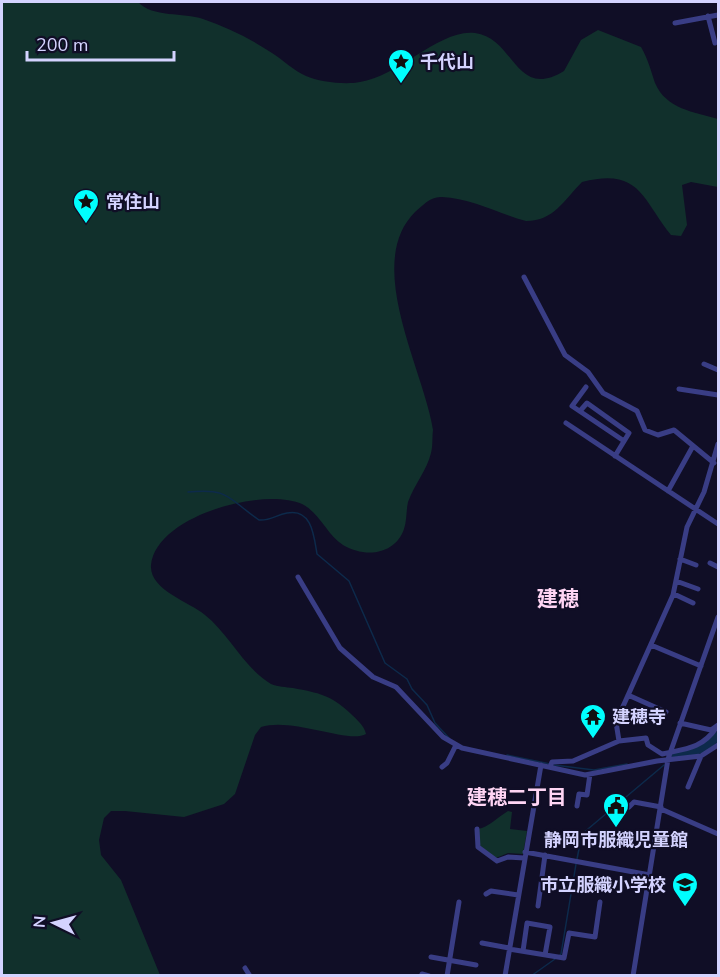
<svg xmlns="http://www.w3.org/2000/svg" width="720" height="977" font-family="'Nunito Sans','Noto Sans JP',sans-serif">
	<style>
		.green { fill: #11302c }
		.lines { fill: none; stroke-linecap: round; stroke-linejoin: round }
		.stream { stroke: #0d2a4b; stroke-width: 1.5 }
		.river { stroke: #0d2a4b; stroke-width: 9 }
		.minor { stroke: #393d85; stroke-width: 5 }
		.labels { text-anchor: middle; dominant-baseline: central; stroke-width: 4.5; stroke-linejoin: round; paint-order: stroke }
		.poi-label { font-size: 18px; font-weight: bold; fill: #d4d3ff; stroke: #100e26; text-anchor: start }
		.neighbourhood-label { font-size: 20px; font-weight: bold; fill: #ffd5f4; stroke: #100e26 }
		.quarter-label { font-size: 21px; font-weight: bold; fill: #ffd5f4; stroke: #100e26 }
	</style>
	<rect width="100%" height="100%" fill="#100e26"/>
	<!-- green -->
	<path class="green" d="M2,2H138C153,18 183,12 203,19C227,27 251,39 272,53C283,60 294,71 306,76C319,82 346,85 360,82C399,76 441,28 475,33C515,38 515,101 564,71L581,40L598,30L641,47C648,59 651,71 655,83C666,109 694,112 718,119V187L691,182L682,185L687,225L681,236L671,235C642,199 640,167 582,182C564,200 554,221 526,221C500,214 470,198 442,197C431,196 423,205 415,212C363,264 424,370 433,430C432,437 433,446 431,453C427,470 414,485 408,502C406,511 407,520 404,529C395,555 365,558 343,545C327,535 320,513 302,504C262,487 156,516 151,565C149,590 190,602 205,615C229,634 244,668 271,684C278,687 286,687 293,688C319,693 331,695 350,713C356,719 364,725 366,734C348,744 293,717 261,727L255,735L235,794L224,804L184,817L125,811H111L104,818L99,840L101,855L121,880L160,975H2Z
		M508,811L512,812L510,829L527,831L523,854L508,853L496,858L479,845L478,829C489,827 498,817 508,811Z"/>
	<g class="lines">
		<!-- stream -->
		<path class="stream" d="M188,492C230,488 227,498 259,520C270,521 276,515 287,513C312,508 314,536 317,554L349,581L385,663L407,679L412,689L427,705L435,723L449,738
			M507,755L550,764
			M670,757L676,756
			M554,765L594,770L627,764
			M577,859L582,834L664,765
			M559,956L561,954L576,864
			M531,976L555,959"/>
		<!-- river -->
		<path class="river" d="M676,756L703,748L718,736"/>
		<!-- minor -->
		<path class="minor" d="M708,16L715,43
			M675,23L718,15
			M524,277L565,355L588,372L603,393L637,411L645,430L658,435L674,430L714,463
			M704,364L718,370
			M586,387L572,406L624,441
			M679,389L718,395
			M580,411L587,403L629,433L615,456
			M566,423L718,524
			M668,491L693,446
			M680,559L696,565
			M710,563L718,567
			M298,577L340,648L373,677L396,687L443,737L462,748L585,775L657,761L701,756L718,745
			M676,581L698,589
			M674,594L693,603
			M651,645L701,666
			M628,695L666,712
			M680,723L711,730L718,725
			M619,741L646,738L648,745L662,754C684,749 702,749 716,728
			M442,767L447,763L456,745
			M550,767L552,762L573,761L619,741L616,722L673,595L687,527L704,492L718,444
			M688,787L701,756
			M577,806L579,794L587,795L590,774
			M629,807L634,802L661,807
			M661,809L718,834
			M477,829L478,847L497,861L508,857L524,858
			M525,852L650,875
			M486,894L491,891L518,895
			M538,906L545,855
			M482,943L509,948
			M509,949L564,958L569,933L595,937L600,902
			M523,951L527,923L550,927L545,955
			M431,957L476,965
			M245,968L250,976
			M422,974L429,976
			M447,976L459,902
			M505,976L541,765
			M633,976L668,759L718,617"/>
	</g>
	<!-- icons -->
	<defs>
		<symbol id="sight-pin" viewBox="-11 -11 22 30"><path d="M0 17L-7.5 6A9.5 9.5 0 1 1 7.5 6Z" fill="#00fefe" stroke="#100e26"/><path d="M0-6L1.8-2.2L6-1.7L2.9 1.2L3.7 5.4L0 3.3L-3.7 5.4L-2.9 1.2L-6-1.7L-1.8-2.2Z" fill="#111"/></symbol>
		<symbol id="temple-pin" viewBox="-11 -11 22 30"><path d="M0 17L-7.5 6A9.5 9.5 0 1 1 7.5 6Z" fill="#00fefe" stroke="#100e26"/><path d="M0-6L5-2H3V0L6.5 2.5H4V6H1.5V3h-3V6H-4V2.5H-6.5L-3 0V-2H-5Z" fill="#111"/></symbol>
		<symbol id="civic-pin" viewBox="-11 -11 22 30"><path d="M0 17L-7.5 6A9.5 9.5 0 1 1 7.5 6Z" fill="#00fefe" stroke="#100e26"/><path d="M-.6-6.5H3V-4.5H.6V-3L4-1V1h2V6H-6V1h2V-1L-.6-3ZM-1.2 2.5V6h2.4V2.5Z" fill="#111"/></symbol>
		<symbol id="school-pin" viewBox="-11 -11 22 30"><path d="M0 17L-7.5 6A9.5 9.5 0 1 1 7.5 6Z" fill="#00fefe" stroke="#100e26"/><path d="M0-5L7-2L0 1L-7-2ZM-4 1L0 2.5L4 1V4Q0 6-4 4Z" fill="#111"/></symbol>
	</defs>
	<g fill-rule="evenodd">
		<use href="#sight-pin" x="386" y="47" width="30" height="40"/>
		<use href="#sight-pin" x="71" y="187" width="30" height="40"/>
		<use href="#temple-pin" x="578" y="702" width="30" height="40"/>
		<use href="#civic-pin" x="601" y="791" width="30" height="40"/>
		<use href="#school-pin" x="670" y="870" width="30" height="40"/>
	</g>
	<g class="labels">
		<!-- poi labels -->
		<g class="poi-label">
			<text x="420" y="62">千代山</text>
			<text x="106" y="202">常住山</text>
			<text x="612" y="717">建穂寺</text>
			<text x="616" y="840" text-anchor="middle">静岡市服織児童館</text>
			<text x="666" y="885" text-anchor="end">市立服織小学校</text>
		</g>
		<!-- neighbourhood labels -->
		<g class="neighbourhood-label">
			<text x="517" y="797">建穂二丁目</text>
		</g>
		<!-- quarter labels -->
		<g class="quarter-label">
			<text x="558" y="599">建穂</text>
		</g>
	</g>
	<!-- border -->
	<rect width="720" height="977" fill="none" stroke="#d4d3ff" stroke-width="6"/>
	<!-- north arrow -->
	<g transform="translate(54 923) rotate(275)" stroke="#100e26" stroke-width="4.5" paint-order="stroke">
	<path d="M0-4.5L10 22L0 15L-10 22Z" fill="#d4d3ff"/>
	<text y="-9" font-size="16" font-weight="bold" text-anchor="middle" fill="#d4d3ff">N</text>
	</g>
	<!-- scale -->
	<path d="M27 51v9h147v-9" fill="none" stroke="#d4d3ff" stroke-width="3"/>
	<text x="36" y="51" font-size="18" fill="#d4d3ff" stroke="#100e26" stroke-width="4.5" paint-order="stroke">200 m</text>
</svg>
